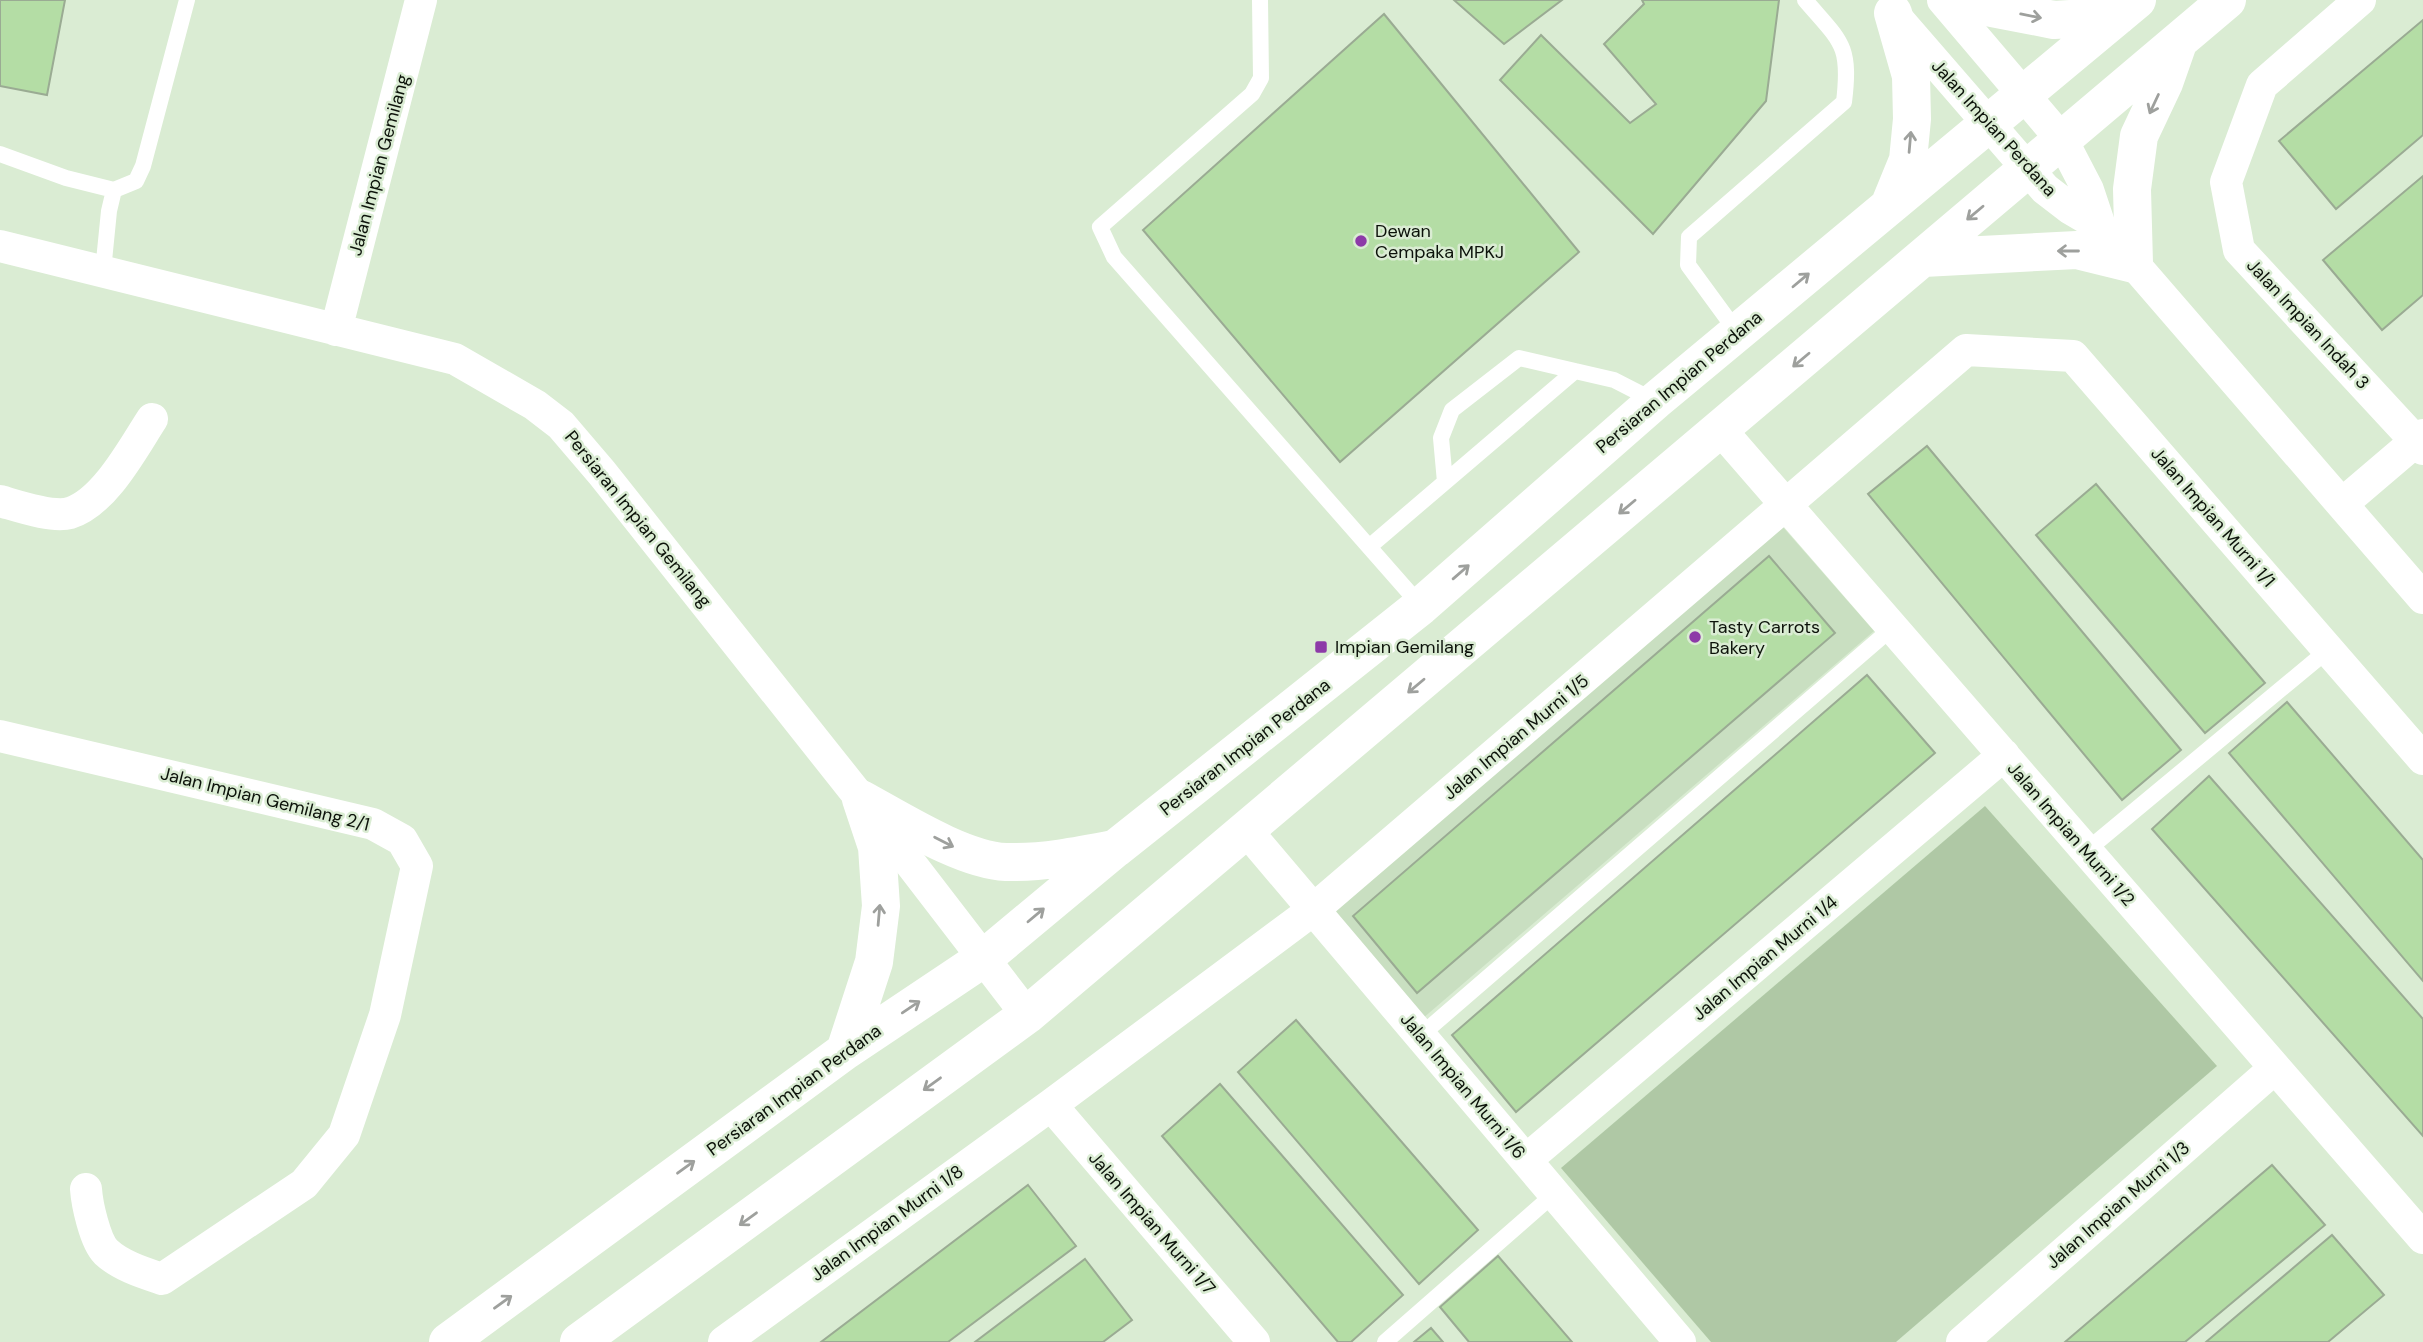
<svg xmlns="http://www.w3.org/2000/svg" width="2423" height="1342" font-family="'DM Sans',sans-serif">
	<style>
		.built { fill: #c9dfc1 }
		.green { fill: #afc8a5 }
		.building { fill: #b4dda5; stroke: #9aab93; stroke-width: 2 }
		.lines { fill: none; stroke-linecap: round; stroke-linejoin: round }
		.lane { stroke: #fff; stroke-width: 16 }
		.street { stroke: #fff; stroke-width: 32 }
		.secondary { stroke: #fff; stroke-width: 38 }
		.oneway { stroke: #9ea09d }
		.poi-dot { fill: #8d3aa8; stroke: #daecd3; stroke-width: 2.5 }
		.labels { text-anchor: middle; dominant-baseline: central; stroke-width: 5; stroke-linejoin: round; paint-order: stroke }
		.street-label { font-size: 18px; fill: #0c120a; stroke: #daecd3 }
		.poi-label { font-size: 18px; fill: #0c120a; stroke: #daecd3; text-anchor: start }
	</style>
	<rect width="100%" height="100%" fill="#daecd3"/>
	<!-- built -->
	<path class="built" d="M1782,526L1874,631L1422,1019L1332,911Z"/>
	<!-- green -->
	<path class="green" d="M1985,806L2217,1066L1896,1342H1711L1561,1168Z"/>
	<!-- building -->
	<path class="building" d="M0,0H65L47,95L0,86Z
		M1454,0H1562L1504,44Z
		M1642,0H1779L1766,101L1653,234L1500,80L1541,35L1630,123L1656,104L1604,44L1644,4Z
		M1384,14L1579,252L1340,462L1143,230Z
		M2423,20V135L2336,209L2279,141Z
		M2423,176V295L2382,330L2323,260Z
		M1927,446L2181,750L2122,800L1868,494Z
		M2096,484L2265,683L2205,733L2036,535Z
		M1769,556L1835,633L1417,993L1353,916Z
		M1867,675L1935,753L1516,1112L1452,1035Z
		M2287,702L2423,860V981L2229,753Z
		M2209,776L2423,1019V1136L2152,829Z
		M1296,1020L1478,1230L1419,1284L1238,1072Z
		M1220,1084L1403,1295L1351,1342H1338L1162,1136Z
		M2272,1165L2325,1225L2185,1342H2065Z
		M1028,1185L1076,1246L948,1342H821Z
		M2332,1235L2384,1295L2328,1342H2206Z
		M1498,1256L1572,1342H1469L1440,1307Z
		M1085,1259L1132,1320L1103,1342H975Z
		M1431,1328L1443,1342H1414Z"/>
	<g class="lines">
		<!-- lane -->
		<path class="lane" d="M1260,0L1261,78L1252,94L1100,227L1114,257L1421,606
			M0,154L66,178L114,190L136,181L143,166L187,0
			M103,271L109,211L114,190
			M1737,332L1688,265L1689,237L1844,102C1851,44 1841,42 1805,0
			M1445,482L1441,438L1452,410L1519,358L1575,371
			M1369,547L1575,371L1614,380L1655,401
			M2086,851L2328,650
			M1420,1036L1892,628
			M1385,1342L1554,1194"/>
		<!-- street -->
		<path class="street" d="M1943,0L2062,140L2088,190L2100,226
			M2360,0L2262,85L2226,182L2239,250L2423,449
			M1896,17L2045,189L2071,209L2100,226L2134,264L2423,598
			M0,246L455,359L535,405L561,425L602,473L861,799L1027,1015
			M336,330L421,0
			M1720,429L2423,1238
			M0,501C18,506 52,518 70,513C105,502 133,448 152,419
			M2342,504L2423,435
			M0,736L373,824L402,840L417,866L385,1015L344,1135L304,1184L162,1279C144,1273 121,1266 106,1252C95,1241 87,1204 86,1189
			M1246,830L1680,1342
			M1051,1105L1254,1342
			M1526,1160L2004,755
			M724,1342L1051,1105L1313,910L1966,350L2073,356L2423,759
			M1962,1342L2275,1068"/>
		<!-- secondary -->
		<path class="secondary" d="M1965,0L1987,7L2054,20L2118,16
			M1890,204L1908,160L1912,119L1911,76L1893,13
			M1923,258L2077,250L2134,264L2132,189L2139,136L2164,83L2177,46
			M861,799C900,820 962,860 1006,862C1042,863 1078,856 1114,849
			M845,1051L874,962L881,906L877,847L861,799
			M448,1342L845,1051L984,958L1115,849L1421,606L1655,401L2137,0
			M579,1342L1027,1015L2227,0"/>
	</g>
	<!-- one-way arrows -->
	<defs><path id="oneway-shaft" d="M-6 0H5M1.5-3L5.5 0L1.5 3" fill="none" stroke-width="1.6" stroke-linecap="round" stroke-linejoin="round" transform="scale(1.75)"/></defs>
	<g class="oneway">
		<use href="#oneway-shaft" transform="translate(2031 16) rotate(11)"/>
		<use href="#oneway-shaft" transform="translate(2154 104) rotate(115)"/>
		<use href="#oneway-shaft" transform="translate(1910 142) rotate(-85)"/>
		<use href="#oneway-shaft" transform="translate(1975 213) rotate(140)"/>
		<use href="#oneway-shaft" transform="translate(2068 251) rotate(-180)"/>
		<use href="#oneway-shaft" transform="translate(1801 280) rotate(-40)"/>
		<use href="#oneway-shaft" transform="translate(1801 360) rotate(140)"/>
		<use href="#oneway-shaft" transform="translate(1627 507) rotate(140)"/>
		<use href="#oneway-shaft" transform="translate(1461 572) rotate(-41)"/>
		<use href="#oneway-shaft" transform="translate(1416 686) rotate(140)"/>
		<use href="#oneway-shaft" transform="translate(944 842) rotate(27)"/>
		<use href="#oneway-shaft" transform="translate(879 915) rotate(-85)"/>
		<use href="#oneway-shaft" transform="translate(1036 915) rotate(-40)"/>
		<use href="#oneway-shaft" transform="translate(911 1007) rotate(-34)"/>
		<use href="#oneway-shaft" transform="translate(932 1084) rotate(144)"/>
		<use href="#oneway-shaft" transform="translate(686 1167) rotate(-36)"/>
		<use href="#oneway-shaft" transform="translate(748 1219) rotate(144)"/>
		<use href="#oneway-shaft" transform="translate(503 1302) rotate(-36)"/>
	</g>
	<!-- markers -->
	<g class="poi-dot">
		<circle cx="1361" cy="241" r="7"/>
		<circle cx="1695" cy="637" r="7"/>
		<rect x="1314" y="640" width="14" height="14" rx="3.5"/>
	</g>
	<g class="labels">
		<!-- street labels -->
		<g class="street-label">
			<text transform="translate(1994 128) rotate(48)">Jalan Impian Perdana</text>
			<text transform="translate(379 165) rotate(-75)">Jalan Impian Gemilang</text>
			<text transform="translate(2308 324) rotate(47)">Jalan Impian Indah 3</text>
			<text transform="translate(1679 382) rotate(-40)">Persiaran Impian Perdana</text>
			<text transform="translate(2213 517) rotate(49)">Jalan Impian Murni 1/1</text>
			<text transform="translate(638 519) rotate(51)">Persiaran Impian Gemilang</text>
			<text transform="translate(1516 737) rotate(-40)">Jalan Impian Murni 1/5</text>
			<text transform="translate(1245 747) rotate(-38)">Persiaran Impian Perdana</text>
			<text transform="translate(265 799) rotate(14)">Jalan Impian Gemilang 2/1</text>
			<text transform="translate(2071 834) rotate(49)">Jalan Impian Murni 1/2</text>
			<text transform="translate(1765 958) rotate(-40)">Jalan Impian Murni 1/4</text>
			<text transform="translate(1463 1086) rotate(50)">Jalan Impian Murni 1/6</text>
			<text transform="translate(794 1090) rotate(-36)">Persiaran Impian Perdana</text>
			<text transform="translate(2118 1205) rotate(-41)">Jalan Impian Murni 1/3</text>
			<text transform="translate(887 1223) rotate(-36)">Jalan Impian Murni 1/8</text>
			<text transform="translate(1152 1223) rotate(49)">Jalan Impian Murni 1/7</text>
		</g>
		<!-- poi labels -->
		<g class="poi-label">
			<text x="1375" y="231">Dewan<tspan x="1375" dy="21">Cempaka MPKJ</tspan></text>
			<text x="1709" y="627">Tasty Carrots<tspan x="1709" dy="21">Bakery</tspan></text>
			<text x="1335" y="647">Impian Gemilang</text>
		</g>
	</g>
</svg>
